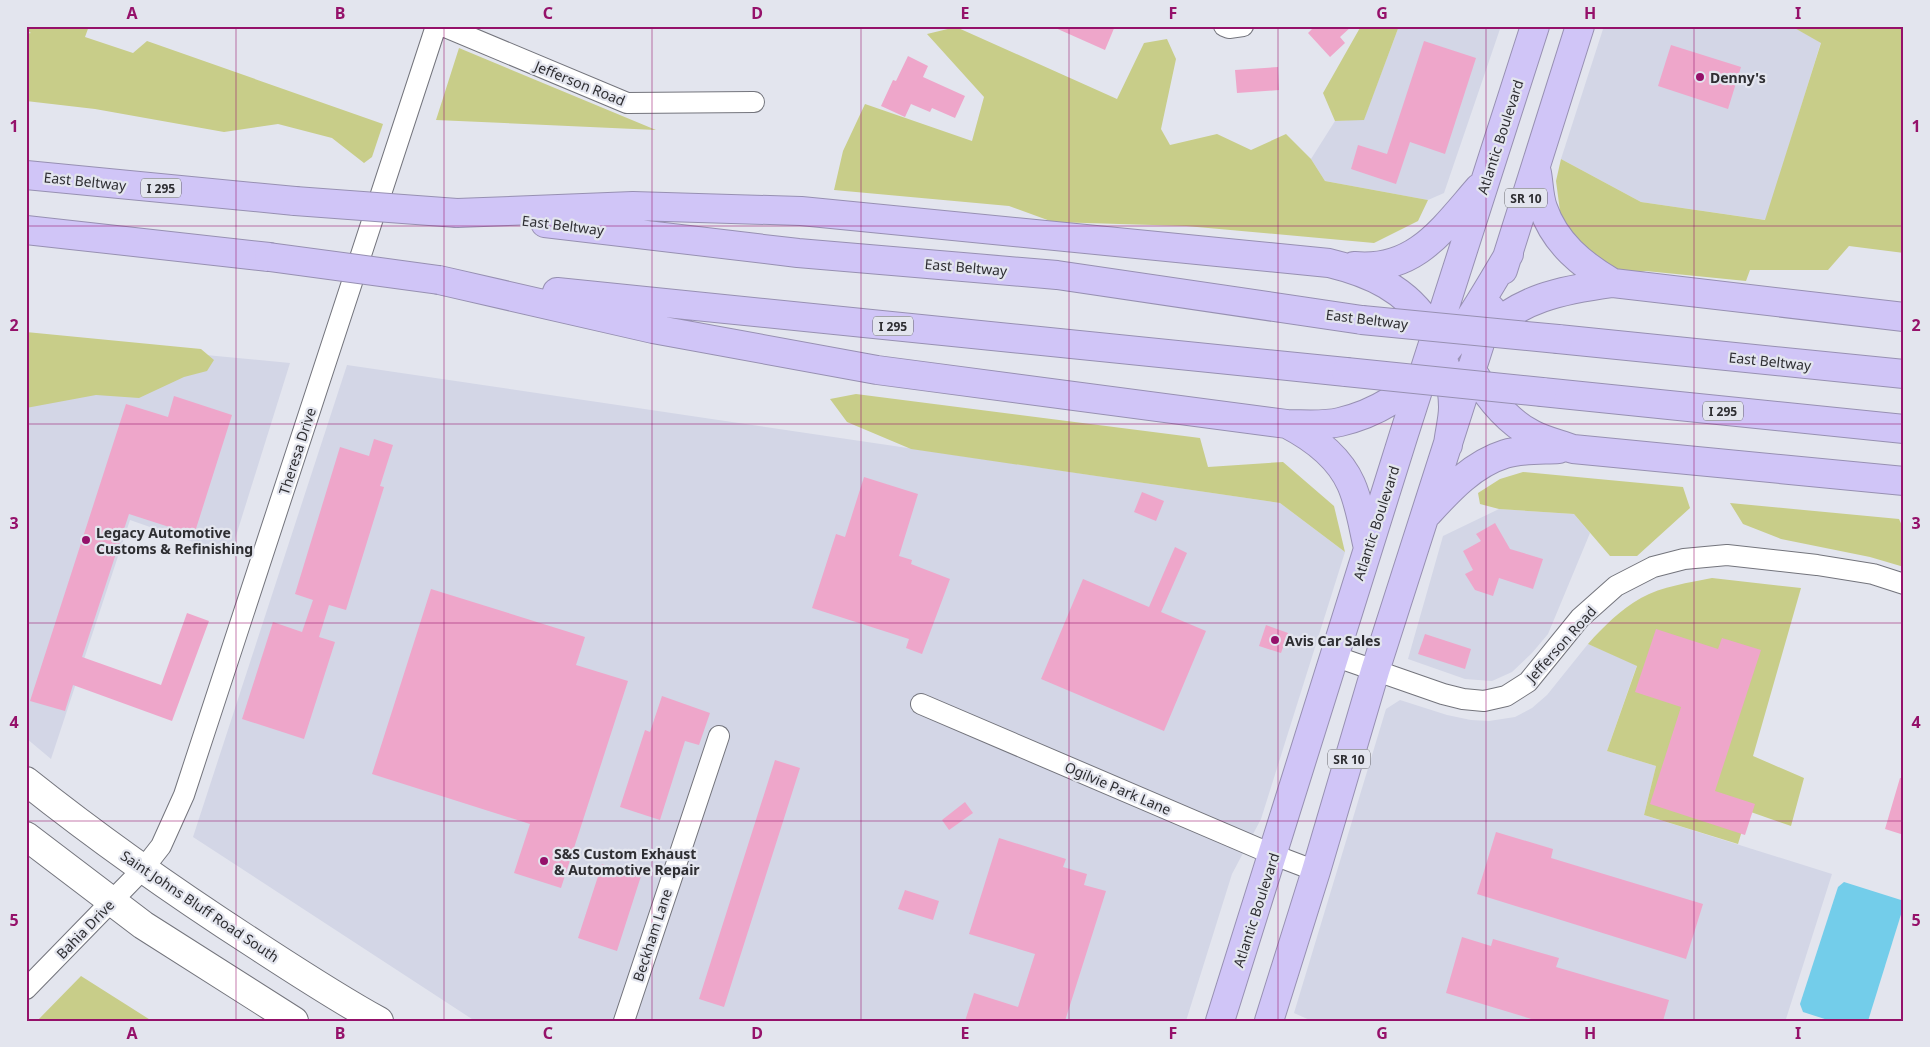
<svg xmlns="http://www.w3.org/2000/svg" width="1930" height="1047" font-family="'Noto Sans',sans-serif">
	<style>
		.built { fill: #d3d6e6 }
		.green { fill: #c8cd89 }
		.water { fill: #73cdea }
		.building { fill: #eea6ca }
		.lines { fill: none; stroke-linecap: round; stroke-linejoin: round }
		.street-casing { stroke: #73747c; stroke-width: 22 }
		.secondary-casing { stroke: #73747c; stroke-width: 30 }
		.highway-casing { stroke: #9790b2; stroke-width: 30 }
		.street { stroke: #fff; stroke-width: 20 }
		.secondary { stroke: #fff; stroke-width: 28 }
		.highway { stroke: #d0c5f7; stroke-width: 28 }
		.highway-bridge-casing { stroke: #9790b2; stroke-width: 30; stroke-linecap: butt }
		.highway-bridge { stroke: #d0c5f7; stroke-width: 28 }
		.grid { fill: none; stroke: #95116a; stroke-width: 1; stroke-opacity: 0.55 }
		.poi-dot { fill: #95116a; stroke: #e3e5ee; stroke-width: 2 }
		.labels { text-anchor: middle; dominant-baseline: central; stroke-width: 4.5; stroke-linejoin: round; paint-order: stroke }
		.shield { fill: #e3e5ee; stroke: #64656a; stroke-width: 1 }
		.shield-label { font-size: 12px; font-weight: bold; fill: #2e2e32 }
		.poi-label { font-size: 14px; font-weight: bold; fill: #2e2e32; stroke: #e3e5ee; text-anchor: start }
		.street-label { font-size: 14px; fill: #2e2e32; stroke: #e3e5ee }
		.neatline { fill: none; stroke: #95116a; stroke-width: 2 }
		.grid-label { font-size: 16px; text-anchor: middle; font-weight: bold; fill: #95116a }
	</style>
	<rect width="100%" height="100%" fill="#e3e5ee"/>
	<!-- built -->
	<path class="built" d="M1399,26H1501L1444,193L1428,200L1325,181L1311,159L1335,121L1364,119Z
		M1604,26H1791L1821,42L1766,220L1641,202L1561,159Z
		M26,338L290,363L230,555L130,520L51,759L26,738Z
		M347,365L1280,503L1345,552L1261,819L1232,874L1186,1021H475L193,837Z
		M1499,509L1574,514L1590,533L1548,634L1532,653L1512,672L1492,681L1465,679L1408,659L1443,536Z
		M1588,644L1637,665L1607,751L1656,766L1644,815L1832,874L1786,1019L1790,1021H1312L1294,1013L1386,709L1400,700L1447,715L1471,720L1489,721L1515,717L1532,708L1547,695Z"/>
	<!-- green -->
	<path class="green" d="M26,26H89L85,37L133,53L147,41L383,124L372,157L364,163L332,138L278,124L224,132L95,109L26,101V34L31,33L26,30Z
		M1361,26H1399L1364,120L1335,121L1323,93Z
		M1791,26H1904V253L1849,246L1828,270H1750L1746,281L1646,271L1629,274L1597,263L1554,212L1560,211L1556,181L1561,159L1641,202L1765,220L1821,43Z
		M956,27L1117,99L1144,43L1167,39L1176,59L1161,129L1170,145L1217,134L1251,150L1286,134L1311,159L1325,181L1428,200L1418,221L1374,243L1186,226L1053,222L1009,206L834,190L843,151L865,104L972,141L984,97L927,34Z
		M459,48L656,130L436,120Z
		M26,332L201,349L214,360L207,371L184,377L139,398L96,395L26,408Z
		M856,394L1200,438L1208,467L1283,462L1334,506L1345,552L1280,503L911,449L847,422L830,399Z
		M1523,472L1683,487L1690,508L1637,556H1610L1574,514L1499,509L1480,504L1478,493L1500,479Z
		M1730,503L1899,519L1904,530V567L1870,557L1781,539L1743,524Z
		M1712,578L1801,588L1753,756L1804,778L1791,826L1748,811L1738,844L1644,815L1656,766L1607,751L1637,666L1588,644C1603,627 1621,609 1641,598C1662,586 1689,583 1712,578Z
		M81,976L152,1021H37Z"/>
	<!-- water -->
	<path class="water" d="M1844,882L1901,900L1903,908L1868,1021H1831L1803,1012L1800,1004L1838,887Z"/>
	<!-- building -->
	<path class="building" d="M1051,26H1115L1105,50Z
		M1315,26H1352L1340,37L1345,43L1330,57L1308,33Z
		M1424,41L1476,58L1445,154L1410,142L1396,184L1351,169L1358,145L1387,154Z
		M1671,45L1741,67L1728,109L1658,86Z
		M908,56L928,66L923,77L965,96L955,118L932,108L930,112L911,104L905,117L881,106L893,80L896,81Z
		M1278,67L1279,90L1237,93L1235,70Z
		M174,396L232,415L194,535L129,514L82,657L161,685L187,613L209,621L172,721L73,685L65,711L30,701L126,404L168,417Z
		M374,439L393,445L380,486L384,487L346,610L329,605L319,637L335,642L304,739L242,719L273,622L302,632L313,600L295,594L340,447L369,456Z
		M864,477L918,494L899,556L912,560L911,564L950,579L922,654L906,648L909,639L812,608L836,534L845,537Z
		M1142,492L1164,501L1156,521L1134,512Z
		M1495,523L1510,549L1543,559L1533,589L1499,578L1493,596L1475,590L1465,574L1473,570L1463,551L1481,541L1476,534Z
		M1175,547L1187,553L1161,612L1206,631L1164,731L1041,679L1083,579L1149,607Z
		M431,589L585,637L576,665L628,681L561,888L514,873L530,824L372,774Z
		M1266,625L1288,633L1281,653L1259,646Z
		M1656,629L1718,649L1722,638L1761,650L1715,791L1755,804L1745,835L1650,804L1681,707L1635,692Z
		M1425,634L1471,649L1465,669L1418,654Z
		M662,696L710,713L699,745L685,741L660,820L620,807L645,730L650,732Z
		M775,760L800,768L724,1007L699,999Z
		M1900,778H1904V835L1885,829Z
		M965,802L973,813L949,830L942,820Z
		M1496,832L1553,849L1551,858L1703,904L1686,959L1477,894Z
		M999,838L1066,859L1063,867L1087,874L1084,885L1106,891L1065,1021H965L974,993L1018,1007L1035,954L969,934Z
		M602,864L641,876L617,951L578,938Z
		M905,890L939,901L933,920L898,909Z
		M1462,937L1491,946L1493,939L1559,958L1556,967L1669,1000L1663,1021H1538L1446,993Z"/>
	<g class="lines">
		<defs>
			<path id="street" d="M443,26L627,103L754,102
				M1224,26L1229,28L1243,26
				M1334,656L1443,694L1463,699L1484,701L1506,696L1528,682L1580,618L1616,586L1653,567L1684,559L1727,555L1817,565L1873,574L1904,584
				M921,704L1274,855L1316,871
				M26,989L143,869L161,846L184,795L436,26
				M624,1021L719,736"/>
			<path id="secondary" d="M26,781C100,840 177,894 256,945C296,971 337,998 379,1021
				M26,836L143,925L294,1021"/>
			<path id="highway" d="M1537,173C1539,184 1539,197 1543,208C1555,243 1582,265 1613,283
				M26,175L295,201
				M457,213L633,206L801,211L1329,263C1370,273 1407,289 1430,327C1433,332 1434,339 1436,345C1446,364 1453,385 1453,407C1453,420 1449,433 1448,445
				M545,223L798,253L1057,275L1362,320
				M26,230L269,257
				M1354,266C1415,272 1443,229 1479,188
				M1503,270L1580,26
				M439,280L653,329L877,370L1287,424C1304,424 1323,426 1340,422C1427,402 1467,324 1509,254
				M557,292L1346,372
				M1481,336C1520,298 1561,290 1613,283L1904,317
				M1558,339L1904,374
				M1471,369C1486,394 1506,421 1532,434C1545,441 1560,444 1573,449L1904,481
				M1542,392L1904,429
				M1287,424C1312,437 1339,457 1351,484C1360,504 1363,527 1368,548
				M1428,513C1450,489 1473,464 1505,454C1522,449 1541,450 1559,449
				M1220,1021L1404,434L1535,26
				M1269,1021L1316,871L1375,671L1491,309"/>
		</defs>
		<!-- street casing -->
		<use href="#street" class="street-casing"/>
		<!-- secondary casing -->
		<use href="#secondary" class="secondary-casing"/>
		<!-- highway casing -->
		<use href="#highway" class="highway-casing"/>
		<!-- street -->
		<use href="#street" class="street"/>
		<!-- secondary -->
		<use href="#secondary" class="secondary"/>
		<!-- highway -->
		<use href="#highway" class="highway"/>
		<defs>
			<path id="highway-bridge" d="M295,201L457,213
				M269,257L439,280
				M1362,320L1558,339
				M1346,372L1542,392"/>
		</defs>
		<!-- highway-bridge casing -->
		<use href="#highway-bridge" class="highway-bridge-casing"/>
		<!-- highway-bridge -->
		<use href="#highway-bridge" class="highway-bridge"/>
	</g>
	<!-- grid -->
	<path class="grid" d="M236,26V1021M444,26V1021M652,26V1021M861,26V1021M1069,26V1021M1278,26V1021M1486,26V1021M1694,26V1021M26,226H1904M26,424H1904M26,623H1904M26,821H1904"/>
	<!-- markers -->
	<g class="poi-dot">
		<circle cx="1700" cy="77" r="5"/>
		<circle cx="86" cy="540" r="5"/>
		<circle cx="1275" cy="640" r="5"/>
		<circle cx="544" cy="861" r="5"/>
	</g>
	<g class="labels">
		<!-- shield labels -->
		<g class="shield">
			<rect x="141" y="178.5" width="40" height="19" rx="4"/>
			<rect x="1505" y="188.5" width="42" height="19" rx="4"/>
			<rect x="873" y="316.5" width="40" height="19" rx="4"/>
			<rect x="1703" y="401.5" width="40" height="19" rx="4"/>
			<rect x="1328" y="749.5" width="42" height="19" rx="4"/>
		</g>
		<g class="shield-label">
			<text x="161" y="188">I 295</text>
			<text x="1526" y="198">SR 10</text>
			<text x="893" y="326">I 295</text>
			<text x="1723" y="411">I 295</text>
			<text x="1349" y="759">SR 10</text>
		</g>
		<!-- poi labels -->
		<g class="poi-label">
			<text x="1710" y="77">Denny's</text>
			<text x="96" y="532">Legacy Automotive<tspan x="96" dy="16">Customs &amp; Refinishing</tspan></text>
			<text x="1285" y="640">Avis Car Sales</text>
			<text x="554" y="853">S&amp;S Custom Exhaust<tspan x="554" dy="16">&amp; Automotive Repair</tspan></text>
		</g>
		<!-- street labels -->
		<g class="street-label">
			<text transform="translate(580 83) rotate(22)">Jefferson Road</text>
			<text transform="translate(1500 137) rotate(-72)">Atlantic Boulevard</text>
			<text transform="translate(85 181) rotate(6)">East Beltway</text>
			<text transform="translate(563 225) rotate(7)">East Beltway</text>
			<text transform="translate(966 267) rotate(5)">East Beltway</text>
			<text transform="translate(1367 319) rotate(7)">East Beltway</text>
			<text transform="translate(1770 361) rotate(6)">East Beltway</text>
			<text transform="translate(297 451) rotate(-72)">Theresa Drive</text>
			<text transform="translate(1376 523) rotate(-72)">Atlantic Boulevard</text>
			<text transform="translate(1561 644) rotate(-48)">Jefferson Road</text>
			<text transform="translate(1118 788) rotate(23)">Ogilvie Park Lane</text>
			<text transform="translate(200 906) rotate(34)">Saint Johns Bluff Road South</text>
			<text transform="translate(1256 910) rotate(-72)">Atlantic Boulevard</text>
			<text transform="translate(85 929) rotate(-46)">Bahia Drive</text>
			<text transform="translate(652 935) rotate(-72)">Beckham Lane</text>
		</g>
	</g>
	<!-- border -->
	<rect width="1930" height="1047" fill="none" stroke="#e3e5ee" stroke-width="55"/>
	<rect x="28" y="28" width="1874" height="992" class="neatline"/>
	<g class="grid-label">
		<text x="132" y="19">A</text>
		<text x="340" y="19">B</text>
		<text x="548" y="19">C</text>
		<text x="757" y="19">D</text>
		<text x="965" y="19">E</text>
		<text x="1173" y="19">F</text>
		<text x="1382" y="19">G</text>
		<text x="1590" y="19">H</text>
		<text x="1798" y="19">I</text>
		<text x="14" y="132">1</text>
		<text x="1916" y="132">1</text>
		<text x="14" y="331">2</text>
		<text x="1916" y="331">2</text>
		<text x="14" y="529">3</text>
		<text x="1916" y="529">3</text>
		<text x="14" y="728">4</text>
		<text x="1916" y="728">4</text>
		<text x="14" y="926">5</text>
		<text x="1916" y="926">5</text>
		<text x="132" y="1039">A</text>
		<text x="340" y="1039">B</text>
		<text x="548" y="1039">C</text>
		<text x="757" y="1039">D</text>
		<text x="965" y="1039">E</text>
		<text x="1173" y="1039">F</text>
		<text x="1382" y="1039">G</text>
		<text x="1590" y="1039">H</text>
		<text x="1798" y="1039">I</text>
	</g>
</svg>
